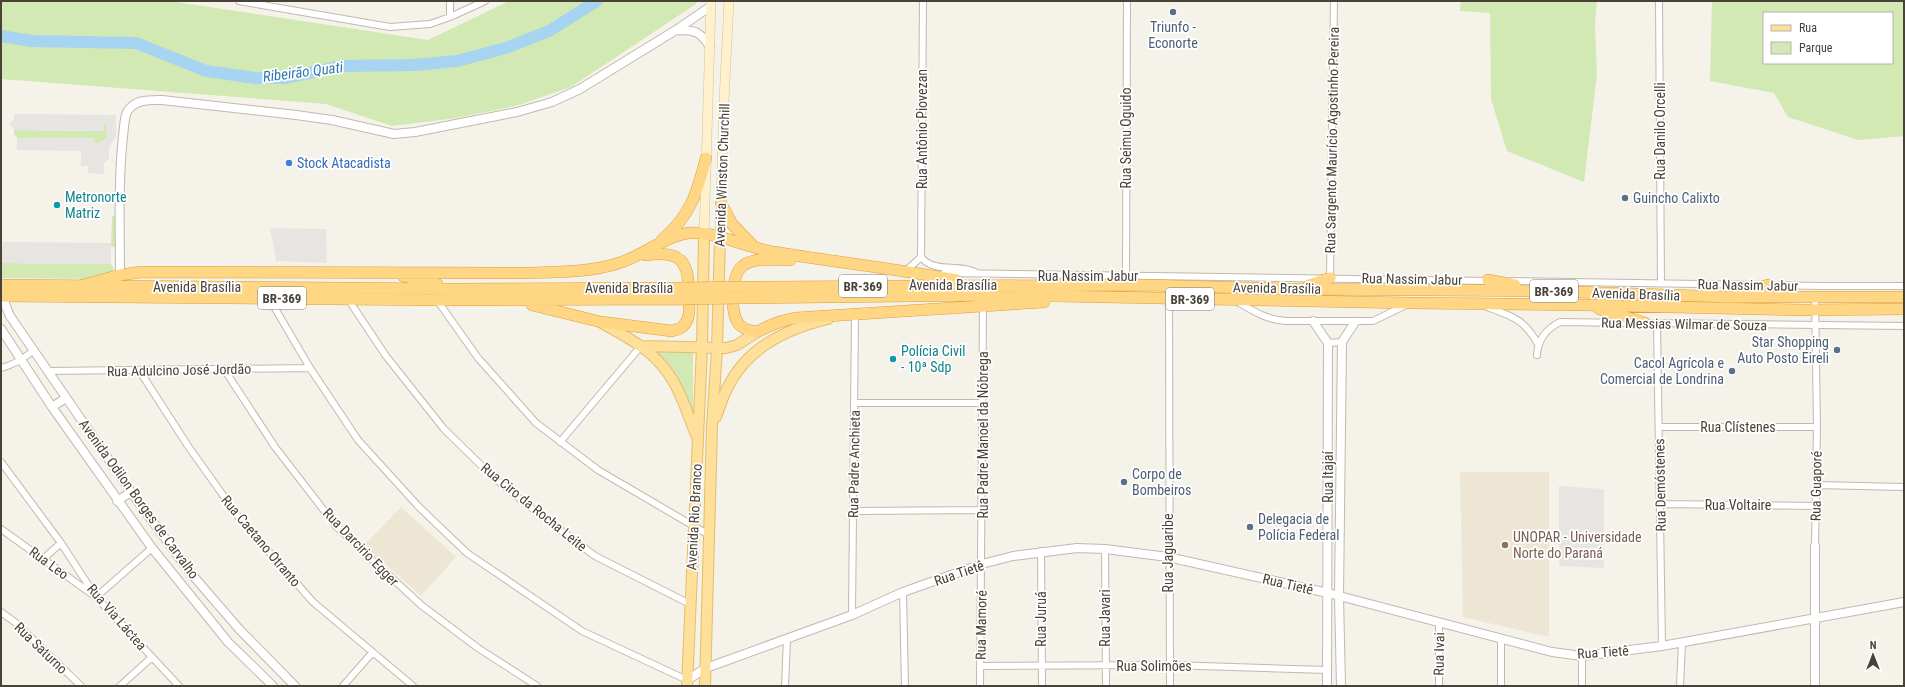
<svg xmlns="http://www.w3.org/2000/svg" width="1905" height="687" font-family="'Roboto Condensed',sans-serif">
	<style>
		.education { fill: #eee6d4 }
		.green { fill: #d2e9b3; fill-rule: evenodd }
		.parking { fill: #e7e5e2 }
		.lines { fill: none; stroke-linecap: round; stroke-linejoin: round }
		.river { stroke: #a7d4f1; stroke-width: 12 }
		.minor-casing { stroke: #c1b9ad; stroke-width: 8 }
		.tertiary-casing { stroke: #c1b9ad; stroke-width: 10 }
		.secondary-casing { stroke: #d5c49a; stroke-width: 10 }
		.primary-casing { stroke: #e4bd69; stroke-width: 12 }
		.trunk-casing { stroke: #de9f3b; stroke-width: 12 }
		.minor { stroke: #fff; stroke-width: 6 }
		.tertiary { stroke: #fff; stroke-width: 8 }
		.secondary { stroke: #fef1cb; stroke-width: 9 }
		.primary { stroke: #fee09a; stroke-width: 10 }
		.trunk { stroke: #fed684; stroke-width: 11 }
		.trunk-bridge-casing { stroke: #de9f3b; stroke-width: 12; stroke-linecap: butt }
		.trunk-bridge { stroke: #fed684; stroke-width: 11 }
		.service-dot { fill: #5c6f8a; stroke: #fff; stroke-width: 1.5 }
		.shop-dot { fill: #3f7fe0; stroke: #fff; stroke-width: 1.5 }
		.culture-dot { fill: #0f9aa8; stroke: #fff; stroke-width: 1.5 }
		.education-dot { fill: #8d6e63; stroke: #fff; stroke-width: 1.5 }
		.labels { text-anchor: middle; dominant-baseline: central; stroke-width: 3.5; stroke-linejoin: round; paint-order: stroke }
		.shield { fill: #fff; stroke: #807b74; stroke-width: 1 }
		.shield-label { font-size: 13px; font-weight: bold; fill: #494238 }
		.service-label { font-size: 14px; fill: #4e5e75; stroke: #fff; text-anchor: start }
		.street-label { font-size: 14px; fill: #494238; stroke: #fff }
		.shop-label { font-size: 14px; fill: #366cbe; stroke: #fff; text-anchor: start }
		.culture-label { font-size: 14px; fill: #0d838f; stroke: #fff; text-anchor: start }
		.education-label { font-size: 14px; fill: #785e54; stroke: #fff; text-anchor: start }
		.water-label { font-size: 15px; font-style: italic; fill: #2e7aaf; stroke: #fff }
	</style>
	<rect width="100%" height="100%" fill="#f5f2ea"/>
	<!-- education -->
	<path class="education" d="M1460,472H1549V637L1463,617Z
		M401,507L456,557L421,596L364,545Z"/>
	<!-- green -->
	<path class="green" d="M1,1H169L428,40L509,1H696V4L571,87L519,105L457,118L392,126L326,104L1,79Z
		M1461,1H1597L1595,23L1597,74L1584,182L1507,151L1491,99L1490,13L1460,11Z
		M1712,1H1904V136L1858,140L1788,117L1774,93L1710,81ZM1764,13H1892V63H1764Z
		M106,122L107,138L99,143H94L93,138H17L14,134V130L103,131L104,123Z
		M109,158L118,164L116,248L111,246L112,216H116V164Z
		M1,263L111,264L114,269L111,273L96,279L1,278Z
		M653,348L693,353V413L678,379Z"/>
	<!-- parking -->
	<path class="parking" d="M14,114L116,115V137L109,147V159L104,162V174L88,173V166H81V151L17,150V138H94V143H99L107,138L106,122L104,123L103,131L14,130L9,123L14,120Z
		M270,228L326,229L327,263L276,261Z
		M1,242L111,243V264L1,263Z
		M1559,486L1604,489V568L1559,566Z"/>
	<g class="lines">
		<!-- river -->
		<path class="river" d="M1,36L32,41L136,43L206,71L256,78H286L341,66L414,65L457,61L506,48L549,31L597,1"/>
		<defs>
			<path id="minor" d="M239,1L390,27L430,24L450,17L485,1
				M450,1V17
				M1659,1L1661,284
				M921,257L923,1
				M921,257C934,274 959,263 977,273
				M907,270L921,257
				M944,273L1489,281
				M1126,276L1127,1
				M1330,278L1334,1
				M1512,281L1823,286H1904
				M269,298L310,368L358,440L419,507L467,553L582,631L687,680
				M348,299L386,356L444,429L493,477L535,511L595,556L690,604
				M1169,299L1170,686
				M437,300L478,358L536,423L598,470L709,535
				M1238,302C1253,311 1267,320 1286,321H1373L1406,305
				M1487,307C1512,316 1524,319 1538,344
				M1643,323L1904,326
				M1657,324L1662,646
				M1328,343L1342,342
				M1537,355C1538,339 1546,329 1560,322L1634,323
				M1,368C14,365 23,359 33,351
				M224,369L275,447L336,526L421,605L478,648L537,686
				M139,370L188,446L240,519L313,602L413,686
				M48,371L310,368
				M855,403H982
				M1659,427H1817
				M560,442L641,346
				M1,462L61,543L96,597L179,686
				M1816,485L1904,487
				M1661,504L1816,506
				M854,511L983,510
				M1,529L96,597L152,548
				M1815,546L1817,427L1815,295
				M1105,549L1106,686
				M1041,551L1042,686
				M43,559L61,543
				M903,592L905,686
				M1,612L16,623L81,686
				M852,615L855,314
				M1582,656V686
				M980,666L1169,665L1327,670
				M120,686L151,658
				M343,686L372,653
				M785,686L787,639
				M980,686L983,306
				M1439,686V622
				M1501,686V639
				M1680,686L1682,643"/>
			<path id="tertiary" d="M677,30C695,30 700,31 710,47
				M120,275C120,229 118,182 123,136C124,129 124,119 127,112C135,99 149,100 162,100L296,115L332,120L394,134L415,132L517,112L552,102L580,89L676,30L711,6
				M5,297V304L10,316L131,492L189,571L239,629L295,686
				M1313,321L1328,343L1327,686
				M1,329L52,407L152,548L228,642L273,686
				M52,407L66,398
				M117,501L131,492
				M1815,546V686
				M687,680L706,668L852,615L903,592L982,564L1013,556L1077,548L1105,549L1168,557L1328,593L1552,652L1582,656L1662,646L1904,602
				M1341,686L1339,596L1342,342L1355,322"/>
			<path id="secondary" d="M704,235L711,1
				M720,238L724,100L729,1"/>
			<path id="primary" d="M602,323C621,334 643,345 658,361C678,381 686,410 696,435
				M641,346L726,348L737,345L757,332
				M716,417C720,406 724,393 730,383C750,346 789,328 828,319
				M687,686L702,348L704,235
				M705,686L712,426L717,349L720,238"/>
			<path id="trunk" d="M721,203L732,224L753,246
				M662,240C691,215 697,193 706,158
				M790,260C776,260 756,257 744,265C731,273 730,310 738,323C742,329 750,331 757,332C770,325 781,320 796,318L1044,302
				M403,276L437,284
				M1488,280L1515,285
				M1,285L455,289L684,288
				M1309,285L1330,278
				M80,286L120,275L141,272L523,273C554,272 588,273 619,263C643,256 664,236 689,233C715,231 748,248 774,252C835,262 897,269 957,280
				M740,287L1143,285L1293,289L1545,291L1731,297H1904
				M1738,295L1768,285
				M1,296L437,300L684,299
				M740,298L998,295L1409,303L1583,305L1803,310L1904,309
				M532,305L601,322L672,331C676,330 680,329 683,326C691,319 689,307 689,297C689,262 683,250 645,255
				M1599,309L1645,323"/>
		</defs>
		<!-- minor casing -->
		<use href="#minor" class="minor-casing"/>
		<!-- tertiary casing -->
		<use href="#tertiary" class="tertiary-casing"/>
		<!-- secondary casing -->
		<use href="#secondary" class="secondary-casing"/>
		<!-- primary casing -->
		<use href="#primary" class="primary-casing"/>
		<!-- trunk casing -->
		<use href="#trunk" class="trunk-casing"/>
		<!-- minor -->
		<use href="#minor" class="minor"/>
		<!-- tertiary -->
		<use href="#tertiary" class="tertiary"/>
		<!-- secondary -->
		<use href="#secondary" class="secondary"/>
		<!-- primary -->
		<use href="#primary" class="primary"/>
		<!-- trunk -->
		<use href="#trunk" class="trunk"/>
		<defs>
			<path id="trunk-bridge" d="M684,288L740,287
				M684,299L740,298"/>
		</defs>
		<!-- trunk-bridge casing -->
		<use href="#trunk-bridge" class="trunk-bridge-casing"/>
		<!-- trunk-bridge -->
		<use href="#trunk-bridge" class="trunk-bridge"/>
	</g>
	<!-- markers -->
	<g class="service-dot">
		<circle cx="1173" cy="12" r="4"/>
		<circle cx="1625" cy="198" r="4"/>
		<circle cx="1837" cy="350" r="4"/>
		<circle cx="1732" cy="371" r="4"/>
		<circle cx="1124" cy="482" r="4"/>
		<circle cx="1250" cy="527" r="4"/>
	</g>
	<circle class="shop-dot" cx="289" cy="163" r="4"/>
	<g class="culture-dot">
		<circle cx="57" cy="205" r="4"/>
		<circle cx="893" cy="359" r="4"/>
	</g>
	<circle class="education-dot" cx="1505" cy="545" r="4"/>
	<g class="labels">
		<!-- shield labels -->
		<g class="shield">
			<rect x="839" y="275" width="48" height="22" rx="3"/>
			<rect x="1530" y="280" width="48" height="22" rx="3"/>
			<rect x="258" y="287" width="48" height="22" rx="3"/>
			<rect x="1166" y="288" width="48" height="22" rx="3"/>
		</g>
		<g class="shield-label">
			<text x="863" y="286">BR-369</text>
			<text x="1554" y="291">BR-369</text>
			<text x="282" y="298">BR-369</text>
			<text x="1190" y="299">BR-369</text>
		</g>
		<!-- service labels -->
		<g class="service-label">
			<text x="1173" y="27" text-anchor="middle">Triunfo -<tspan x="1173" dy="16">Econorte</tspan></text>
			<text x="1633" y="198">Guincho Calixto</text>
			<text x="1829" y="342" text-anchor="end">Star Shopping<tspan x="1829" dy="16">Auto Posto Eireli</tspan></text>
			<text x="1724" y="363" text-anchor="end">Cacol Agrícola e<tspan x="1724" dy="16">Comercial de Londrina</tspan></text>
			<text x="1132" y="474">Corpo de<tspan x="1132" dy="16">Bombeiros</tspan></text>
			<text x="1258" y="519">Delegacia de<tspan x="1258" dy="16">Polícia Federal</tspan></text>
		</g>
		<!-- street labels -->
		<g class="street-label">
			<text transform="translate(922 129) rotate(-90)">Rua Antônio Piovezan</text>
			<text transform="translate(1660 131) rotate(-90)">Rua Danilo Orcelli</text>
			<text transform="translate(1126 138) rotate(-90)">Rua Seimu Oguido</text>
			<text transform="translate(1332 140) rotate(-89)">Rua Sargento Maurício Agostinho Pereira</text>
			<text transform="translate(722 175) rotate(-88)">Avenida Winston Churchill</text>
			<text x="1088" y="276">Rua Nassim Jabur</text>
			<text transform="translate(1412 279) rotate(1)">Rua Nassim Jabur</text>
			<text x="953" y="285">Avenida Brasília</text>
			<text transform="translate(1748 285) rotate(1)">Rua Nassim Jabur</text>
			<text x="197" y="287">Avenida Brasília</text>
			<text x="629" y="288">Avenida Brasília</text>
			<text transform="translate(1277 288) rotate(1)">Avenida Brasília</text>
			<text transform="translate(1636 294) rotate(2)">Avenida Brasília</text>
			<text transform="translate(1684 324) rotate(1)">Rua Messias Wilmar de Souza</text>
			<text transform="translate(179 370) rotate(-1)">Rua Adulcino José Jordão</text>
			<text x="1738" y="427">Rua Clístenes</text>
			<text transform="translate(983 435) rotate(-90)">Rua Padre Manoel da Nóbrega</text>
			<text transform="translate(854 464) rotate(-89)">Rua Padre Anchieta</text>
			<text transform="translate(1328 477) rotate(-90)">Rua Itajaí</text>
			<text transform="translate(1660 485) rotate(-91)">Rua Demóstenes</text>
			<text transform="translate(1816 486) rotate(-89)">Rua Guaporé</text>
			<text transform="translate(139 499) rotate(54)">Avenida Odilon Borges de Carvalho</text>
			<text x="1738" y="505">Rua Voltaire</text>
			<text transform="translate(534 507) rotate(39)">Rua Ciro da Rocha Leite</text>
			<text transform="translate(694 517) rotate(-87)">Avenida Rio Branco</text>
			<text transform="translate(261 541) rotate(50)">Rua Caetano Otranto</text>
			<text transform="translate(361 547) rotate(46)">Rua Darcirio Egger</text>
			<text transform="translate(1168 553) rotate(-90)">Rua Jaguaribe</text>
			<text transform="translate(49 563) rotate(36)">Rua Leo</text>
			<text transform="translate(959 573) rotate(-19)">Rua Tietê</text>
			<text transform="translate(1288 584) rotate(13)">Rua Tietê</text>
			<text transform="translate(117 617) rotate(49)">Rua Via Láctea</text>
			<text transform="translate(1105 618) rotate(-90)">Rua Javari</text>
			<text transform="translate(1041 619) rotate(-90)">Rua Juruá</text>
			<text transform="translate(981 625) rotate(-89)">Rua Mamoré</text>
			<text transform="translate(41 648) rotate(44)">Rua Saturno</text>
			<text transform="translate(1603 652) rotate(-4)">Rua Tietê</text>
			<text transform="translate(1439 654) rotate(-89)">Rua Ivai</text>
			<text x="1154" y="666">Rua Solimões</text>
		</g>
		<!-- shop labels -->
		<g class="shop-label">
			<text x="297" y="163">Stock Atacadista</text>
		</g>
		<!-- culture labels -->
		<g class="culture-label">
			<text x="65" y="197">Metronorte<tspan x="65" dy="16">Matriz</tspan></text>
			<text x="901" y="351">Polícia Civil<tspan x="901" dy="16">- 10ª Sdp</tspan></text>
		</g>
		<!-- education labels -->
		<g class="education-label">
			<text x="1513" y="537">UNOPAR - Universidade<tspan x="1513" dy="16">Norte do Paraná</tspan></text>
		</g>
		<!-- water labels -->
		<g class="water-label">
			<text transform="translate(303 72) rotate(-7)">Ribeirão Quati</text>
		</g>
	</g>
	<!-- border -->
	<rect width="1905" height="687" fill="none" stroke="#494238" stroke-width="4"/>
	<!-- legend -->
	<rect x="1763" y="12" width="130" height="52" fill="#ffffff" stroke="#b6b3af"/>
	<rect x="1771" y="25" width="20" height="6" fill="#fee09a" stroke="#b6b3af"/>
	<text x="1799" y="32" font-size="12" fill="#494238">Rua</text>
	<rect x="1771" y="42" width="20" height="12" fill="#d2e9b3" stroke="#b6b3af"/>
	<text x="1799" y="52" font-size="12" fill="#494238">Parque</text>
	<!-- north arrow -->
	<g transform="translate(1873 655)" stroke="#ffffff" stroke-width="3" paint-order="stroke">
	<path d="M0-3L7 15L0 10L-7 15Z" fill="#494238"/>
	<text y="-6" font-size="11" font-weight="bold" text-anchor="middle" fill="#494238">N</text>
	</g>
</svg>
